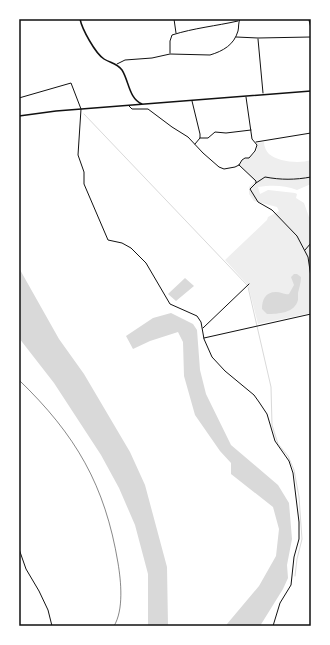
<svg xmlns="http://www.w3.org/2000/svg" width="330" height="645" font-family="Signika,sans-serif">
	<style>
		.green { fill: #eee }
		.water { fill: #d9d9d9 }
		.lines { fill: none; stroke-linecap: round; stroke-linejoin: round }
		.stream { stroke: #d9d9d9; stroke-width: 1 }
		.service { stroke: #111; stroke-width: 0.5 }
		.minor { stroke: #111; stroke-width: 1 }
		.tertiary { stroke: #111; stroke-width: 1.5 }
		.secondary { stroke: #111; stroke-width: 1.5 }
		.neatline { fill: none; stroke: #111; stroke-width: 1.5 }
	</style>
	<rect width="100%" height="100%" fill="#fff"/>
	<!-- green -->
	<path class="green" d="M264,142C264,146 266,151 269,154C278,162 300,164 311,160V184L297,190C284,185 272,185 258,187L260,194L268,190L295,193L297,194L296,198L304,203L309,217H311V313L258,324L248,285L225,260L267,220L268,217L279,211L277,207L254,201L249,194V187L255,181L239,165C245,154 259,159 257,143Z"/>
	<!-- water -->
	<path class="water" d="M19,268L59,339L84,374L130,452L145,485L167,567L168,626H148V574L135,525L119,488L101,455L54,383L19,338Z
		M294,274H297L301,277C301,283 299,288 298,293C298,296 298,298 298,300C295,313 278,314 267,314L262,309C262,300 265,292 276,292C281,292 284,295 289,294L294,285L291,277Z
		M185,278L194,286L176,301L168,294Z
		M171,313L193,324L197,330L200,370L206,394L231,445L278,485L289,503L292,539L287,565L288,578L283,589L260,626H227V624L259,586L276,556L279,529L273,507L231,474V463L220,451L195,415L184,376L183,342L178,332L150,341L133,349L126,336L153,318Z"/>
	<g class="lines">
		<!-- stream -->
		<path class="stream" d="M84,114L247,285
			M248,287L271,387L272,425L278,444L288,456L294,470L299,497L302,539L297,559L295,576"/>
		<!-- service -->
		<path class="service" d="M19,380C76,435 105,485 118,563C121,581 124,610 114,626"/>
		<!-- minor -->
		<path class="minor" d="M174,19L176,33
			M236,37L258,38L311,37
			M258,39L263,93
			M170,53V41L172,35C194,28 216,26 238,21
			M117,64L125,60L152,58L170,54L210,55C223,51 234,45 238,31C239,27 238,23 240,19
			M19,98L71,83L81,109L78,155L84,172V184L108,240L122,243L131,248L146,263L170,304L197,316L201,322L204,339L212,357L225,371L254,395L259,402L267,414L275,441L289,461L293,473L299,522V539L294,557L291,585L280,603L273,626
			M192,101L200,134V138L195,144
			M129,106L132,109H148L172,127L188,137L203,153L219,167L224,169L235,167L239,165L242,160L245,158H249L255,151L257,145L252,139L246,97
			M200,138H208L215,132L226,133L251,130
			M256,142L311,133
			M239,165L256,181V183L250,189L258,202L272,210L297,236L308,257L311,277
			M256,183L265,177C281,180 295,180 311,177
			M305,250L311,243
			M203,328L249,284
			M204,338L311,314
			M19,549L26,569L39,591L48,610L52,626"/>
		<!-- tertiary -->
		<path class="tertiary" d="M80,19C82,29 95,53 104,59C110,63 117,63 122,70C129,81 129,99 142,104
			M19,116L56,111L311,91"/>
		<!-- secondary -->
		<path class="secondary" d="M309,19L311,27"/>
	</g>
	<!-- border -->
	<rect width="330" height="645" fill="none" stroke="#ffffff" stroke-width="40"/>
	<rect x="20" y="20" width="290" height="605" class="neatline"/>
</svg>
